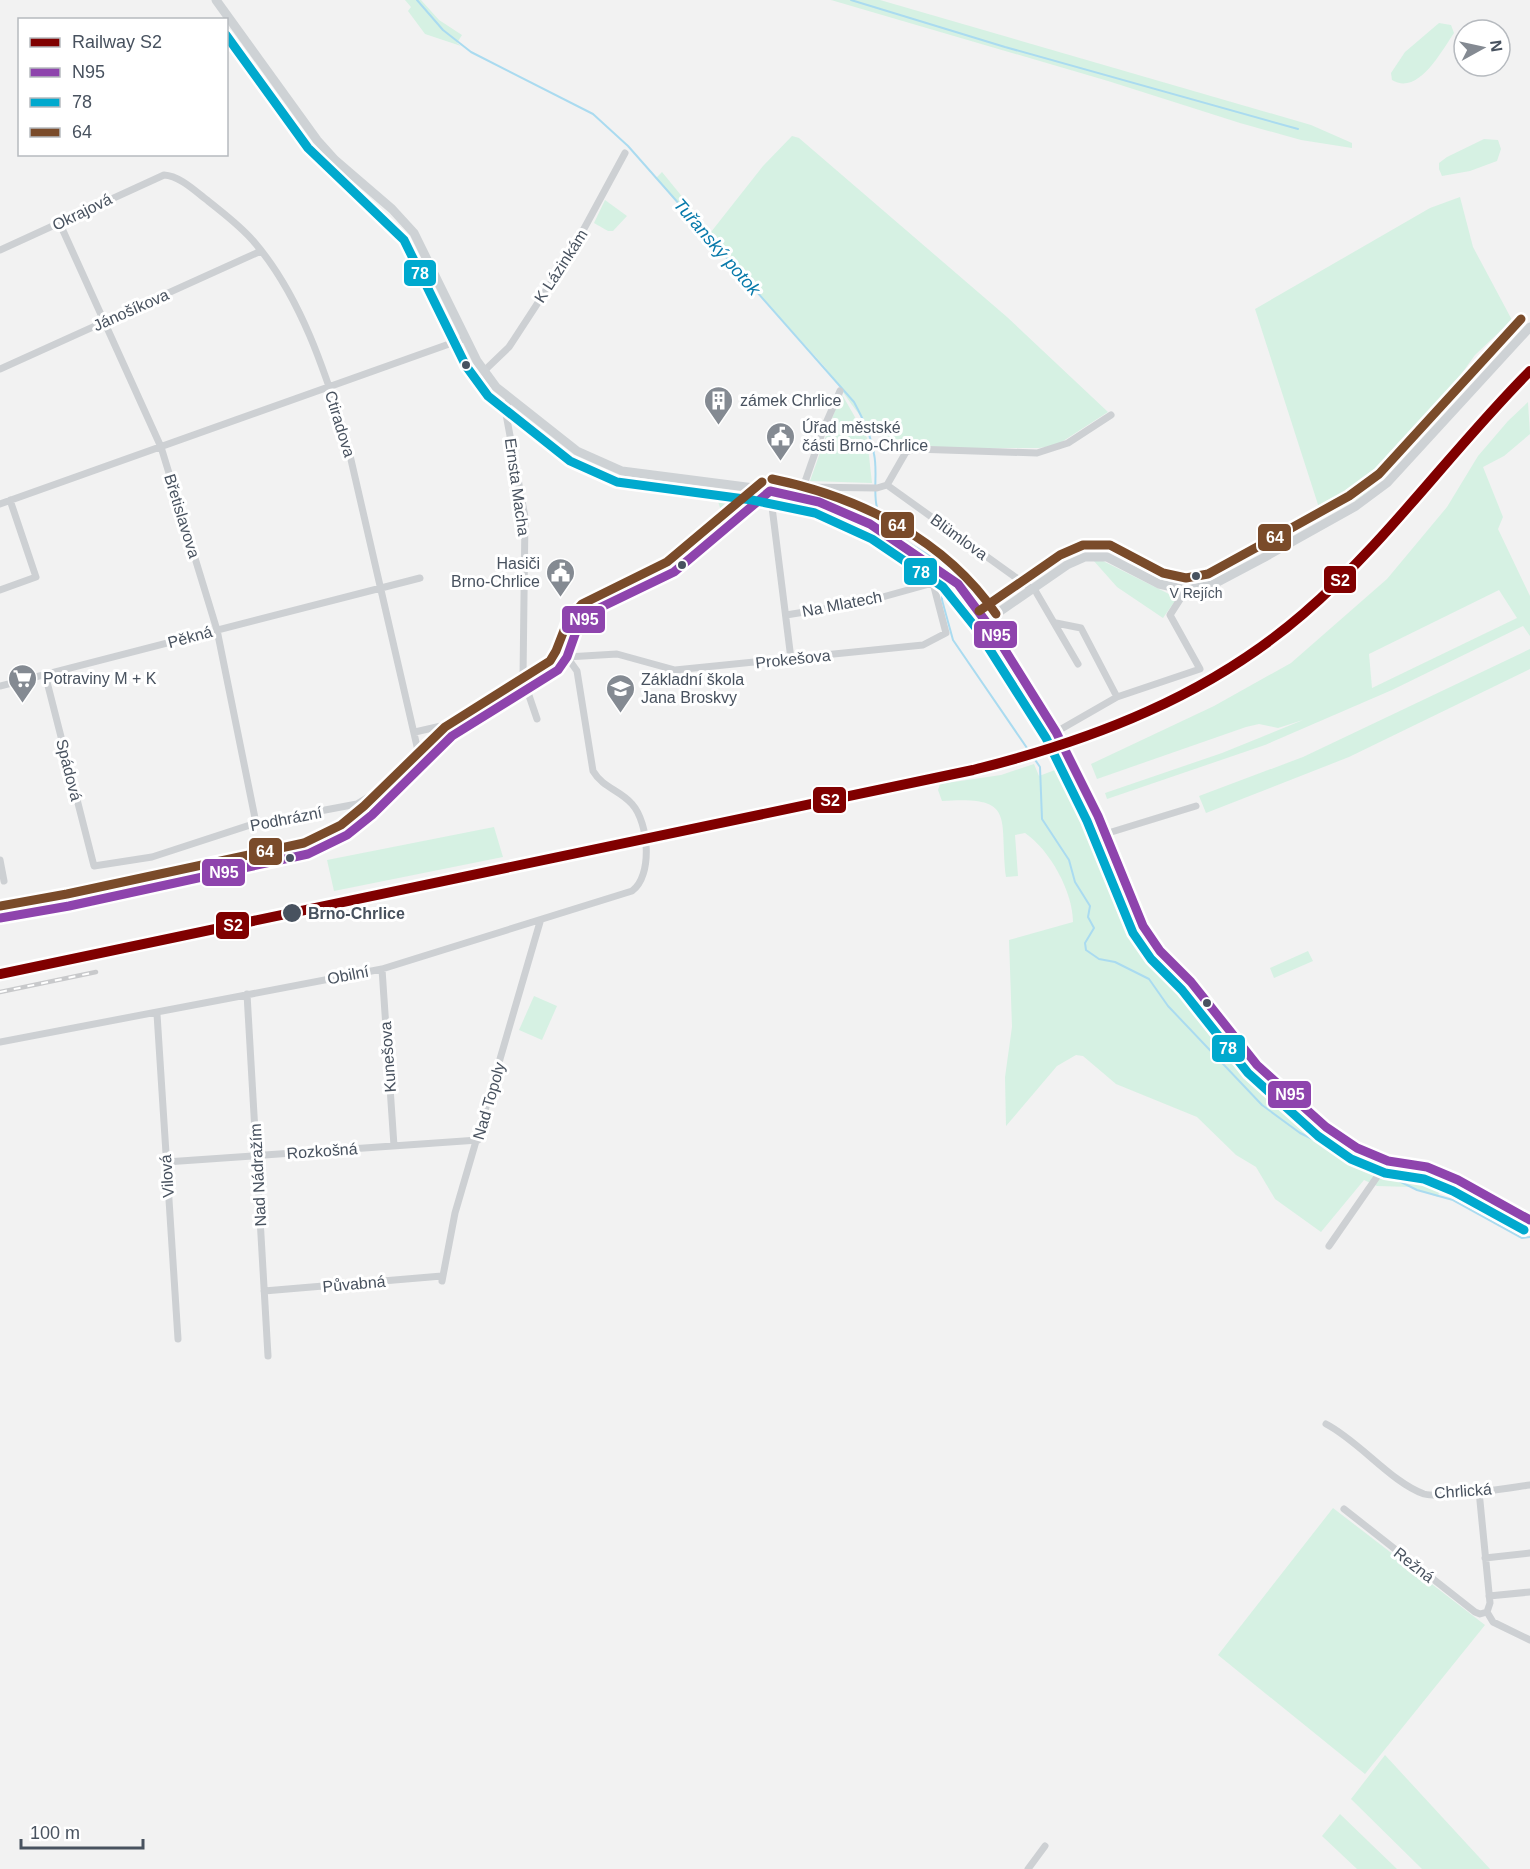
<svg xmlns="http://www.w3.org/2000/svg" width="1530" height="1869" font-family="Helvetica,sans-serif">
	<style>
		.green { fill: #d6f1e3; fill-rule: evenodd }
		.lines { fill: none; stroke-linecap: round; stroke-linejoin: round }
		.stream { stroke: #aadbf0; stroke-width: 2 }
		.street { stroke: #cdd0d3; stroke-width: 7 }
		.secondary { stroke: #ced2d5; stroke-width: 9 }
		.rail-casing { stroke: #c8c9cb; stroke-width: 4.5 }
		.rail { stroke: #fff; stroke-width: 2; stroke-dasharray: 7; stroke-linecap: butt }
		.bus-1-casing { stroke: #fff; stroke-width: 14 }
		.bus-2-casing { stroke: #fff; stroke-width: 14 }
		.bus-3-casing { stroke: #fff; stroke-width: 14 }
		.bus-1 { stroke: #8e44ad; stroke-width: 9 }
		.bus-2 { stroke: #00a9ce; stroke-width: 9 }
		.bus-3 { stroke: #7a4b2a; stroke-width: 9 }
		.rail-1-casing { stroke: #fff; stroke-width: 15 }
		.rail-1 { stroke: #800000; stroke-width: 10 }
		.bus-dot { fill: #48525f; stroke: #fff; stroke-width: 2 }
		.labels { text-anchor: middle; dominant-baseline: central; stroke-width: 6; stroke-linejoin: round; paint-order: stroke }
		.bus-label { font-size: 14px; fill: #48525f; stroke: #fff }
		.street-label { font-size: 16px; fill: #48525f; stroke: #fff }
		.poi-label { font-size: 16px; fill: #48525f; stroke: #fff; text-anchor: start }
		.stop-label { font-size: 16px; font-weight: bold; fill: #48525f; stroke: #fff; text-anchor: start }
		.water-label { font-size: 18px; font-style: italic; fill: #087aab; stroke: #fff }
		.line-badge { stroke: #fff; stroke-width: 2 }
		.badge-label { font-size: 16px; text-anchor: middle; font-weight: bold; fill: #fff }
	</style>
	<rect width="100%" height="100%" fill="#f2f2f2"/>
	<!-- green -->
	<path class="green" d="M405,0H421L439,20L462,35L457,43L461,46L425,34L408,11L411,7Z
		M831,0H880L1311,125L1352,143V148L1301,140L1240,123L1108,81Z
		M1439,23L1451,25L1454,33C1441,52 1418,96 1392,80L1391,73L1405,52Z
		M792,136L799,138L1007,317L1108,412L1057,445L1039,448C995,447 925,453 885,437C862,427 840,384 823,365C767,302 709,243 656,178L662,172L711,232L763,166Z
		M1484,139L1498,140L1501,149L1497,161L1470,171L1442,176L1439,169V163L1447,157Z
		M1460,197L1473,247L1512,320L1475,355L1434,412L1372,488L1358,499L1322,517L1255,309L1430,208Z
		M605,200L627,216L613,231H608L594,223Z
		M840,391L867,438L872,483L810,481L838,402Z
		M1528,402L1530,434L1504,456L1483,467L1503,517L1498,529L1530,596V636L1523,626L1392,690L1265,745L1107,799L1105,793L1222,753L1303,720L1278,728L1259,724L1246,727L1097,779L1091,764L1214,706L1291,663L1387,579L1447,507L1478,456L1508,421ZM1499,590L1517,618L1372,688L1369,654Z
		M723,492L742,495L743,500L728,514L721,511L717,498Z
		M1099,559L1177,598L1163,618L1117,587L1093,560Z
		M1530,649V669L1349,757L1206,813L1199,796L1303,757Z
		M1034,764L1039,776L1063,767L1093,829L1109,877L1144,946L1182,987L1249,1073L1322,1136L1368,1160L1436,1178L1456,1186L1488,1205L1476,1211L1440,1188L1438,1197L1411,1187L1377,1186L1364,1180L1321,1232L1275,1199L1256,1167L1236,1155L1197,1117L1116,1084L1083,1056L1076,1055L1057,1066L1006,1126L1005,1077L1012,1027L1009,940L1073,922C1073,892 1050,850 1025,833L1015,835L1018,876L1006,877C999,816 1017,796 942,801L938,790L940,784L1001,775Z
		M494,827L503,857L334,891L327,860Z
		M1308,951L1313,961L1274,978L1270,968Z
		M534,996L557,1006L542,1040L519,1030Z
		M1333,1508L1485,1625L1365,1774L1218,1655Z
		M1385,1755L1490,1869H1422L1351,1799Z
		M1340,1814L1397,1869H1357L1322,1836Z"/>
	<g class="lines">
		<!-- stream -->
		<path class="stream" d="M417,0L443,30L471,52L593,114L628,146L854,402C863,419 871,435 874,454C879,476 869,503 884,523C895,537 918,548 933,558
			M851,0L1005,47L1298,129
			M942,579V600L953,640L1040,767L1042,819L1069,860L1075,882L1090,906L1088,917L1094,928L1085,943L1086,950L1099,959L1115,962L1149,979L1168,1006L1262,1105L1300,1133L1378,1171
			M1383,1173L1417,1190L1453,1200L1522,1238L1530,1237"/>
		<!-- street -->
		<path class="street" d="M60,224L161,447L217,630L256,823
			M0,250L164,175C180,176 195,191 207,200C224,214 241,226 255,243C301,297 325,372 346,438L419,755L380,790L357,804L256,823L152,857L94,866L45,674
			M0,369L261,251
			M484,371L509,347L573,249L625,153
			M509,397L506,414L525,517L523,678L537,719
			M887,485L1036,592L1078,664
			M802,487L877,488L887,485L906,452L915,449L1037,453L1068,443L1111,415
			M770,491L791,659
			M800,496L823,430L840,391
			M0,504L466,338
			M0,590L36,577L10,500
			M786,615L861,603L933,583
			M1056,623L1081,628L1117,697
			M567,657L617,654L675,670L923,645L946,633L933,583L935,566
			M0,686L420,578
			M415,732L463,721L473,723
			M1056,732L1117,697L1200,669L1170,615L1186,590
			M1105,834L1196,806
			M0,860L4,881
			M0,918L69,906L308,854L347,835L372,815L452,736L558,670L567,657L578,626L589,613L674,572L770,491
			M382,969L394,1146
			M247,994L268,1356
			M157,1014L178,1339
			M0,1042L382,969L632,891C653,876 649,823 632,804C620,790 603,788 593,771L577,671L567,657
			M166,1162L478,1140
			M1329,1246L1388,1161
			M442,1281L455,1213L540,922
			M264,1291L442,1276
			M1326,1424C1359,1441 1392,1483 1424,1494C1442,1499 1508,1488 1530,1485
			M1479,1491L1490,1603L1487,1612L1493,1622L1530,1640
			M1344,1509L1475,1612L1480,1614L1487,1612
			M1485,1558L1530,1553
			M1489,1596L1530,1592
			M1028,1869L1045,1846"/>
		<!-- secondary -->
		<path class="secondary" d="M216,0L317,140L335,160L392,209L414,233L477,361L496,387L577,451L622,471L754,488L819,502L878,528L951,578L986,621L1056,732L1098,816L1143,926L1160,951L1191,982L1257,1065L1326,1127L1357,1148L1388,1161L1427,1167L1458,1180L1530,1220
			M986,621L1067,565L1085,557H1107L1159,584L1186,590L1212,585L1265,557L1356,506L1387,483L1530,327"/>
		<defs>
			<path id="rail" d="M0,992L96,972"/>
		</defs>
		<!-- rail casing -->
		<use href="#rail" class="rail-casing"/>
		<!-- rail -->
		<use href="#rail" class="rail"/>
		<defs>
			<path id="bus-1" d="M770,491L819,502L870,524L958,584L995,634L1056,732L1098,816L1143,926L1160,951L1191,982L1257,1065L1326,1127L1357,1148L1388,1161L1427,1167L1458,1180L1530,1220
				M0,918L69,906L308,854L347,835L372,815L452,736L558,670L567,657L578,626L589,613L674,572L770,491"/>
			<path id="bus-2" d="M226,35L308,148L404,240L466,366L488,396L570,461L617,482L752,500L815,513L872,539L943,587L976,628L1046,738L1087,821L1133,933L1151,959L1182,990L1248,1073L1318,1136L1351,1159L1385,1173L1424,1179L1453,1191L1524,1230"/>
			<path id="bus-3" d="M772,479C859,497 945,539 996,614
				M979,611L1060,555L1083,545H1110L1163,573L1186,578L1208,574L1259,546L1349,496L1379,474L1521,319
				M0,906L67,894L304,843L341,825L364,806L445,727L550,661L556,651L568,620L582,604L667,562L762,482"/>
		</defs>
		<!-- bus-1 casing -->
		<use href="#bus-1" class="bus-1-casing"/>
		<!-- bus-2 casing -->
		<use href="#bus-2" class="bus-2-casing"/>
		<!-- bus-3 casing -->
		<use href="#bus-3" class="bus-3-casing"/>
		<!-- bus-1 -->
		<use href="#bus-1" class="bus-1"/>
		<!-- bus-2 -->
		<use href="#bus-2" class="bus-2"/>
		<!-- bus-3 -->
		<use href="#bus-3" class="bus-3"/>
		<defs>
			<path id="rail-1" d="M0,974L973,770C1093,740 1208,696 1303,614C1387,542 1452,449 1530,371"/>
		</defs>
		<!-- rail-1 casing -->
		<use href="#rail-1" class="rail-1-casing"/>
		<!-- rail-1 -->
		<use href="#rail-1" class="rail-1"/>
	</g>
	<!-- icons -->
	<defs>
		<symbol id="building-pin" viewBox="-11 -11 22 30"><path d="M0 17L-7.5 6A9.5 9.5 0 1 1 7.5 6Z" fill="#848a92" stroke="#fff"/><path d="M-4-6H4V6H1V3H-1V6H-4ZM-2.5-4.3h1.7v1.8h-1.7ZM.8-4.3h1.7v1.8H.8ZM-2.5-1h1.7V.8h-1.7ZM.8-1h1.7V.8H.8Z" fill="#fff"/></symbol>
		<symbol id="civic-pin" viewBox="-11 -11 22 30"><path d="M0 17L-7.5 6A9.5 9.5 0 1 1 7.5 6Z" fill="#848a92" stroke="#fff"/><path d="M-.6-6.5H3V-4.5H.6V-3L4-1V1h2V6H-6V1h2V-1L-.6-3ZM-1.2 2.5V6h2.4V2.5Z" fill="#fff"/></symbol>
		<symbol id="supermarket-pin" viewBox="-11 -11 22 30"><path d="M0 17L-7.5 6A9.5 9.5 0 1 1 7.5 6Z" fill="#848a92" stroke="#fff"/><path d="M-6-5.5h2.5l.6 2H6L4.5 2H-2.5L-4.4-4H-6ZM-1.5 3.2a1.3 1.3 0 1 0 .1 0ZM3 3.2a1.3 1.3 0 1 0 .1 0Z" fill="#fff"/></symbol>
		<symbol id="school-pin" viewBox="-11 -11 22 30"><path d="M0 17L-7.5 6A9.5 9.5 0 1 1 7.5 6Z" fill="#848a92" stroke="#fff"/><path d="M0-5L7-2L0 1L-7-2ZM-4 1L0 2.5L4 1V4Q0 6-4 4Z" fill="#fff"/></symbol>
	</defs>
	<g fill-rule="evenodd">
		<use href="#building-pin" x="702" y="384" width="33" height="45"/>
		<use href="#civic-pin" x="764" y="420" width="33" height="45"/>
		<use href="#civic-pin" x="544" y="556" width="33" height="45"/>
		<use href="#supermarket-pin" x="6" y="662" width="33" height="45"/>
		<use href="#school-pin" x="604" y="672" width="33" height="45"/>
	</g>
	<!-- markers -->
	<g class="bus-dot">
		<circle cx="466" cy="365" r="5"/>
		<circle cx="682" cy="565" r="5"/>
		<circle cx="1196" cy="576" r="5"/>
		<circle cx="290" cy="858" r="5"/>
		<circle cx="292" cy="913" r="10"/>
		<circle cx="1207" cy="1003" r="5"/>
	</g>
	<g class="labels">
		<!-- bus labels -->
		<g class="bus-label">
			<text x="1196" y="593">V Rejích</text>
		</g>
		<!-- street labels -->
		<g class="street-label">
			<text transform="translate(82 212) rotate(-26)">Okrajová</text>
			<text transform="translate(561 266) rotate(-57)">K Lázinkám</text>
			<text transform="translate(131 310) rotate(-24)">Jánošíkova</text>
			<text transform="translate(340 424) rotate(73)">Ctiradova</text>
			<text transform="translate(517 487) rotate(82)">Ernsta Macha</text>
			<text transform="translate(182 516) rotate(73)">Břetislavova</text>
			<text transform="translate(959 537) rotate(36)">Blümlova</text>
			<text transform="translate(842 604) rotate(-11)">Na Mlatech</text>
			<text transform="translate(190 637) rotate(-15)">Pěkná</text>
			<text transform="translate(793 659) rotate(-6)">Prokešova</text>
			<text transform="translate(69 770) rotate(76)">Spádová</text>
			<text transform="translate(286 819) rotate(-11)">Podhrázní</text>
			<text transform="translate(348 975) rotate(-11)">Obilní</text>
			<text transform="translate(388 1057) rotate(-94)">Kunešova</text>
			<text transform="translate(489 1101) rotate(-74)">Nad Topoly</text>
			<text transform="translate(322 1151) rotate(-4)">Rozkošná</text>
			<text transform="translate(258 1175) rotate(-93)">Nad Nádražím</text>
			<text transform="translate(167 1176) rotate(-94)">Vilová</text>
			<text transform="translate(354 1284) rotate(-5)">Půvabná</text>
			<text transform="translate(1463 1491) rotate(-4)">Chrlická</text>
			<text transform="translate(1414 1565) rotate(38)">Režná</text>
		</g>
		<!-- poi labels -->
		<g class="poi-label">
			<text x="740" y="400">zámek Chrlice</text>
			<text x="802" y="427">Úřad městské<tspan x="802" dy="18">části Brno-Chrlice</tspan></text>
			<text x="540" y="563" text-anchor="end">Hasiči<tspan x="540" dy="18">Brno-Chrlice</tspan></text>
			<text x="43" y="678">Potraviny M + K</text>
			<text x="641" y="679">Základní škola<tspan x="641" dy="18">Jana Broskvy</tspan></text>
		</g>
		<!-- stop labels -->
		<g class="stop-label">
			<text x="308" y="913">Brno-Chrlice</text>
		</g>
		<!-- water labels -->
		<g class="water-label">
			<text transform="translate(717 247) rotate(49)">Tuřanský potok</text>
		</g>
	</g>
	<g class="line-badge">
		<rect x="403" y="259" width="34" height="28" rx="6" fill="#00a9ce"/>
		<rect x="880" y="511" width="35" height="28" rx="6" fill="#7a4b2a"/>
		<rect x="1257" y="523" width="35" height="29" rx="6" fill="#7a4b2a"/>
		<rect x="903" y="557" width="35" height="29" rx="6" fill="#00a9ce"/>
		<rect x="1323" y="565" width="34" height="29" rx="6" fill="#800000"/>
		<rect x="561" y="605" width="45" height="29" rx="6" fill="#8e44ad"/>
		<rect x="973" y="620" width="45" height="29" rx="6" fill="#8e44ad"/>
		<rect x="812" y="786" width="35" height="28" rx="6" fill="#800000"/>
		<rect x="248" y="837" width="35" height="29" rx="6" fill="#7a4b2a"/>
		<rect x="201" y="858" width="45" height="29" rx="6" fill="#8e44ad"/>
		<rect x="215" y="911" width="35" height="29" rx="6" fill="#800000"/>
		<rect x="1211" y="1034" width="35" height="29" rx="6" fill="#00a9ce"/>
		<rect x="1267" y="1080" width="45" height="29" rx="6" fill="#8e44ad"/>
	</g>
	<g class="badge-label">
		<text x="420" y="279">78</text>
		<text x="897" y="531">64</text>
		<text x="1275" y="543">64</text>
		<text x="921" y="578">78</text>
		<text x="1340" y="586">S2</text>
		<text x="584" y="625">N95</text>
		<text x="996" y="641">N95</text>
		<text x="830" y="806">S2</text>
		<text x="265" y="857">64</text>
		<text x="224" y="878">N95</text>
		<text x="233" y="931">S2</text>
		<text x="1228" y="1054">78</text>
		<text x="1290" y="1100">N95</text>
	</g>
	<!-- legend -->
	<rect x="18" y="18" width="210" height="138" fill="#ffffff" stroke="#b6babf" stroke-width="1.5"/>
	<rect x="30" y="38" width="30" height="9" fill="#800000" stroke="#b6babf" stroke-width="1.5"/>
	<text x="72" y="48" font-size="18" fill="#48525f">Railway S2</text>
	<rect x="30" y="68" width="30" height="9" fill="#8e44ad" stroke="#b6babf" stroke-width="1.5"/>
	<text x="72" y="78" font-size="18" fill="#48525f">N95</text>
	<rect x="30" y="98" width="30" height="9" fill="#00a9ce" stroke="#b6babf" stroke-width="1.5"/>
	<text x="72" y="108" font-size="18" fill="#48525f">78</text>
	<rect x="30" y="128" width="30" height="9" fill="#7a4b2a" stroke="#b6babf" stroke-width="1.5"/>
	<text x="72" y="138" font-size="18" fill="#48525f">64</text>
	<!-- north arrow -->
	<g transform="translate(1482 48) rotate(82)"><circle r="28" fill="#ffffff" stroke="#b6babf" stroke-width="1.5"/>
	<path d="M0-4.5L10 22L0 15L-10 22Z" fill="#848a92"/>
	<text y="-9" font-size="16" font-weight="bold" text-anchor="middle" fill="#48525f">N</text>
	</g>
	<!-- scale -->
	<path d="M21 1839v9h122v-9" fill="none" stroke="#48525f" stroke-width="3"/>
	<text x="30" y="1839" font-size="18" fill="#48525f" stroke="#ffffff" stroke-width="4.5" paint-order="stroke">100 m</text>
</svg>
